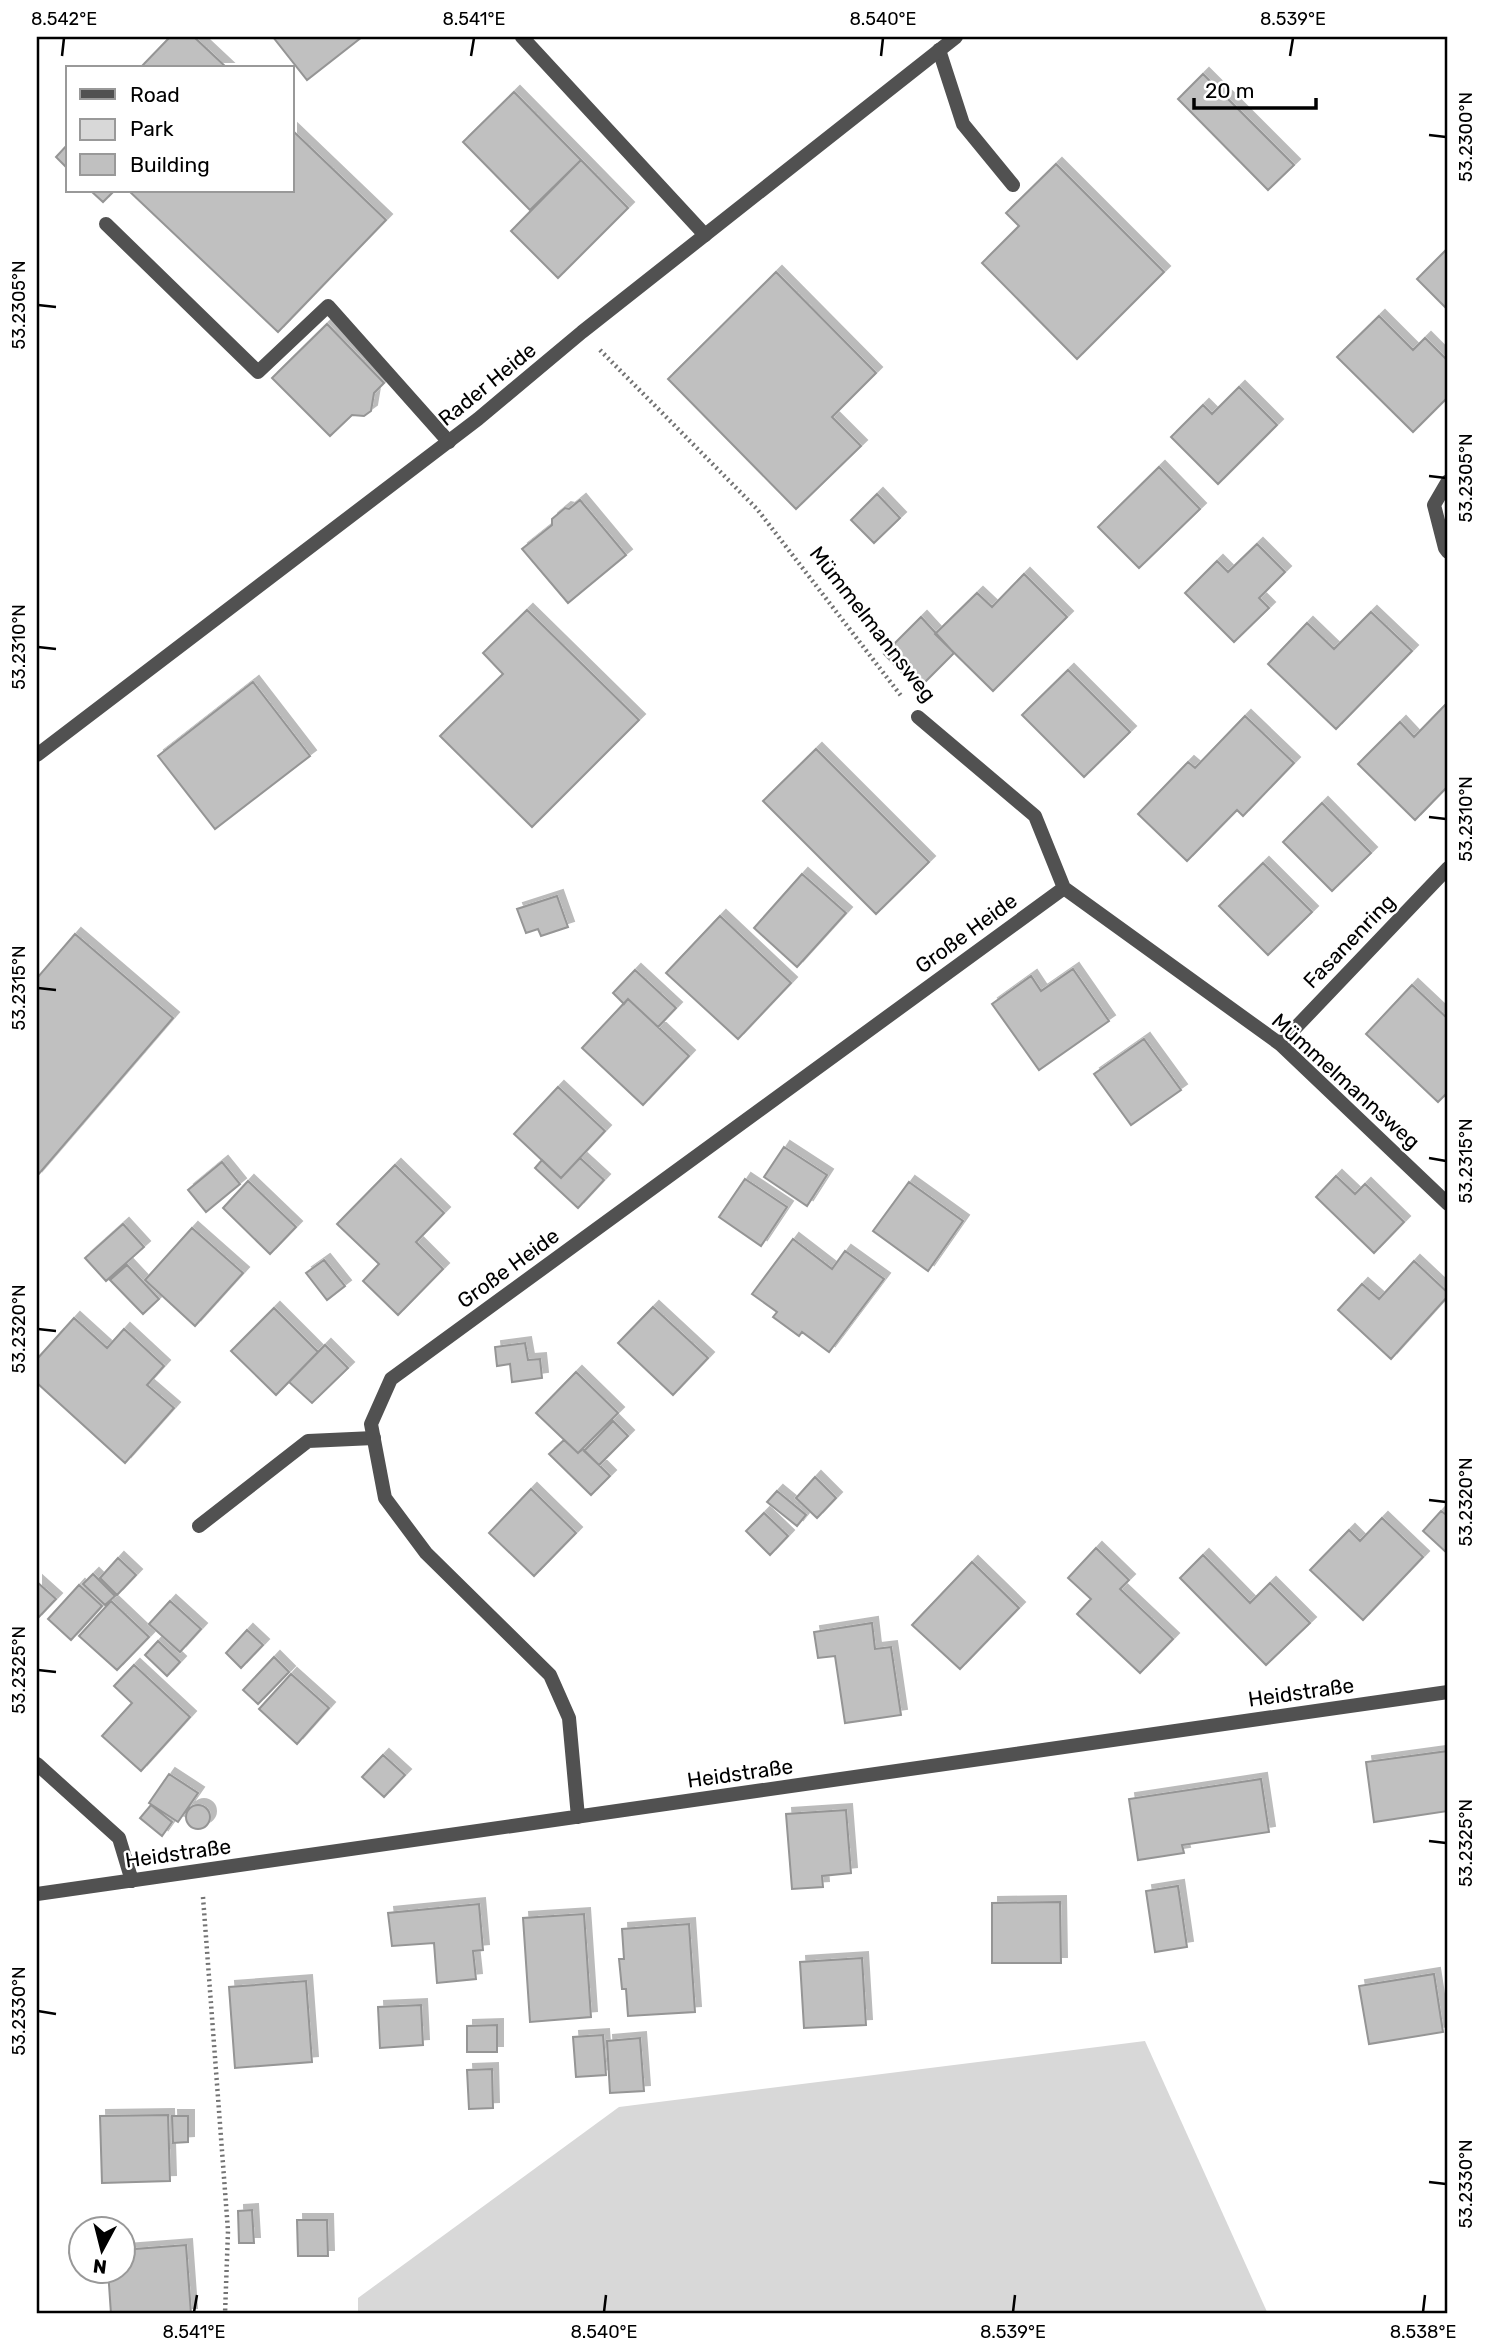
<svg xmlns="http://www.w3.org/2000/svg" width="1485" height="2351" font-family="Rubik,sans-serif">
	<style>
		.green { fill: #d8d8d8 }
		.building { fill: #c0c0c0; stroke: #959595; stroke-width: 2; filter: url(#shadow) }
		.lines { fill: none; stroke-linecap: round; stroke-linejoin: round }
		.path { stroke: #737373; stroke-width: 4.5; stroke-dasharray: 2 3.5; stroke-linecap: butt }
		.service { stroke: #515151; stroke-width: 14 }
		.minor { stroke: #515151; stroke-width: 14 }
		.ticks { fill: none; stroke: #000; stroke-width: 2.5 }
		.labels { text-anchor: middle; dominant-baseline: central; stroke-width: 5; stroke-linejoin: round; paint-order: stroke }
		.street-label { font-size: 21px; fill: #000; stroke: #fff }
		.neatline { fill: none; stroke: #000; stroke-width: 2.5 }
		.ticks-label { font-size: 18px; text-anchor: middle; fill: #000 }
	</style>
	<defs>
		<filter id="shadow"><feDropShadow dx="6" dy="-6" stdDeviation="0" flood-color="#0004"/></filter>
	</defs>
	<rect width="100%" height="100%" fill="#fff"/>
	<!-- green -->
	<path class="green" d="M1145,2041L1268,2314H358V2298L619,2107Z"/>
	<!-- building -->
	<path class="building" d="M170,37H194L227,68H140Z
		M273,37H362L307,80Z
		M1203,74L1294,165L1268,190L1178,99Z
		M514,92L581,160L530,210L463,142Z
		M292,130L386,220L278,332L129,191H292Z
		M68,144V169L56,157Z
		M581,160L628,208L558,278L511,231Z
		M1056,164L1164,272L1077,359L982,263L1019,226L1006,213Z
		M91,191H114L103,202Z
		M1448,248V310L1417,279Z
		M776,272L876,373L832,417L861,446L796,509L668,379Z
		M1379,316L1413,350L1425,338L1448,361V397L1413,432L1337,357Z
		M327,324L384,383L374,393L371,411L364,416L352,415L330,436L272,378Z
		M1239,387L1277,425L1218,484L1171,437L1203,405L1212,414Z
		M1159,467L1200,509L1139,568L1098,527Z
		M877,494L900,518L874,543L851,520Z
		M580,500L626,555L568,603L522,549L552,525V519L565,508L569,509Z
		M1257,544L1285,572L1259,598L1269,608L1234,642L1185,593L1217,561L1228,572Z
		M1024,574L1067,617L993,691L935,634L977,593L992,607Z
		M527,610L639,720L532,827L440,736L503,674L483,653Z
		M1371,612L1412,651L1336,729L1268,664L1307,623L1334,649Z
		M921,617L954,653L918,689L884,654Z
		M1068,670L1130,732L1084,777L1022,715Z
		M253,682L310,756L215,829L158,756Z
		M1448,702V786L1415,820L1358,764L1400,722L1414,737Z
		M1245,716L1294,763L1243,816L1237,810L1187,861L1138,814L1188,762L1195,768Z
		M816,749L929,862L876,914L763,801Z
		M1322,803L1371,853L1332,891L1283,842Z
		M1263,863L1312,912L1268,955L1219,906Z
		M802,874L846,913L797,967L754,928Z
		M557,896L568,927L541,936L538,929L526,933L517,909Z
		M720,916L791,983L738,1039L666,973Z
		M75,934L173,1018L37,1176V978Z
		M1073,969L1109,1021L1039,1070L992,1004L1031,976L1041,991Z
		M635,970L676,1008L658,1027L628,999L624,1004L613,993Z
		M1412,985L1448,1019V1092L1438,1102L1366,1034Z
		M628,999L689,1056L643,1105L582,1048Z
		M1144,1039L1181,1090L1131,1125L1094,1074Z
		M558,1087L605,1131L561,1178L514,1134Z
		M784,1147L827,1175L807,1206L764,1177Z
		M580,1158L604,1180L578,1208L535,1168L542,1160L561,1178Z
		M222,1162L240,1184L206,1212L188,1190Z
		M395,1165L444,1213L416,1242L443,1269L398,1315L363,1281L379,1264L337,1224Z
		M1336,1176L1355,1194L1365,1184L1404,1222L1374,1253L1316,1197Z
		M745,1179L787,1207L761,1246L719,1217Z
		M248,1181L296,1227L270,1254L223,1208Z
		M909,1182L963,1221L928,1271L873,1231Z
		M123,1224L144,1247L106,1281L85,1258Z
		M192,1228L243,1273L195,1326L145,1280Z
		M793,1239L832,1269L845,1251L884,1279L829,1352L802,1332L799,1336L773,1317L777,1312L752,1294Z
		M324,1260L345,1286L327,1300L306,1273Z
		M1414,1261L1448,1293V1296L1391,1359L1338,1310L1362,1284L1379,1299Z
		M127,1265L159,1299L143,1314L110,1280Z
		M653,1307L708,1358L673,1395L618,1343Z
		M274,1308L318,1352L276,1395L231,1351Z
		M74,1318L107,1348L124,1329L164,1366L147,1385L174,1408L125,1463L37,1383V1359Z
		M525,1343L528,1360L540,1359L542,1378L512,1382L510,1364L497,1366L495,1347Z
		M325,1345L348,1368L312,1403L289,1382Z
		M576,1372L618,1413L578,1453L536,1413Z
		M613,1421L628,1436L599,1465L584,1451Z
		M564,1440L578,1453L583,1449L610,1476L591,1495L549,1454Z
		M815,1477L836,1498L817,1518L796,1498Z
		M531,1489L576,1533L534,1576L489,1533Z
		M777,1491L806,1515L797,1526L767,1502Z
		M1441,1511L1448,1516V1554L1423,1531Z
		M764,1513L788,1536L770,1555L746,1531Z
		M1382,1518L1423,1557L1363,1620L1310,1570L1349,1530L1360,1541Z
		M1096,1548L1129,1580L1120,1589L1173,1639L1140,1673L1077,1614L1091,1599L1068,1578Z
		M1203,1555L1250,1603L1270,1583L1310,1623L1266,1665L1180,1578Z
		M118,1558L136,1575L117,1595L100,1578Z
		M972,1562L1019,1608L960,1669L912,1625Z
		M93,1574L115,1596L105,1605L83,1584Z
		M37,1582L56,1599L37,1619Z
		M79,1585L102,1606L71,1640L48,1619Z
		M111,1601L149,1637L117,1670L79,1636Z
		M170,1601L201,1629L180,1652L149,1624Z
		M872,1623L875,1649L891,1647L901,1715L845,1723L835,1656L818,1658L814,1632Z
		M247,1630L263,1645L241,1668L226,1653Z
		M158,1641L180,1662L167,1676L145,1655Z
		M274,1657L289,1672L258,1704L243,1690Z
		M134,1665L190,1717L141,1771L102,1736L132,1703L114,1686Z
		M291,1674L329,1708L297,1744L259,1709Z
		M1448,1751V1811L1374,1822L1366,1762Z
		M383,1755L405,1775L384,1797L362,1777Z
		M169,1774L198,1793L178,1822L149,1803Z
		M1261,1779L1269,1832L1182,1845L1184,1853L1138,1860L1129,1799Z
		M186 1817a12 12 0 1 1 24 0a12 12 0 1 1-24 0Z
		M151,1805L172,1822L162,1836L140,1818Z
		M846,1810L851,1873L822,1876L823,1887L792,1889L786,1814Z
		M1178,1886L1187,1947L1155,1952L1146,1891Z
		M1060,1902L1061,1963H992V1903Z
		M479,1904L483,1950L473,1951L476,1979L437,1983L434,1943L392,1946L388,1913Z
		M584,1914L591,2017L530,2022L523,1918Z
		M689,1924L695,2012L628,2016L626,1989H622L619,1959H624L622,1929Z
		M862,1958L866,2025L804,2028L800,1962Z
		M1434,1974L1443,2032L1369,2044L1359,1986Z
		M306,1981L312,2062L235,2068L229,1987Z
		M421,2005L423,2045L380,2048L378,2007Z
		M497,2025V2052H467V2026Z
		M603,2035L606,2075L576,2077L573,2037Z
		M640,2038L644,2091L610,2093L607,2041Z
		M492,2069L493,2108L469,2109L467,2070Z
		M168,2115L170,2181L102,2183L100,2116Z
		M172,2116H188V2142L173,2143Z
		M252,2210L254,2243H239L238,2211Z
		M297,2220H327L328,2256H298Z
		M186,2245L191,2314H111L108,2270H122V2250Z"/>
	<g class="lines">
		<!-- path -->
		<path class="path" d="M600,350L757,509L902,697
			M203,1897L228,2231L225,2314"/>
		<!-- service -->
		<path class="service" d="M522,37L705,235
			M939,50L963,124L1013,185
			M106,224L258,372L328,306L449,442
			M199,1526L308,1441L374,1438"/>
		<!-- minor -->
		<path class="minor" d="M1448,481L1434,505L1445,548L1448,552
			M918,717L1035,816L1064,888L1280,1044L1448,1204
			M37,755L478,419L582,332L956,37
			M1280,1044L1448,868
			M37,1764L119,1838L132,1881
			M578,1817L569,1718L550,1675L426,1553L385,1498L371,1424L391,1379L1064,888
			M37,1894L1448,1692"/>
	</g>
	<!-- ticks -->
	<path class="ticks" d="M62,56L64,38M471,56L474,38M881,56L883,38M1290,56L1293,38M1429,135L1446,137M38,305L56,307M1429,476L1446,478M38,647L56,649M1429,817L1446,819M38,988L56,990M1429,1158L1446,1161M38,1329L56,1331M1429,1500L1446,1502M38,1670L56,1672M1429,1841L1446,1843M38,2011L56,2014M1429,2182L1446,2184M194,2312L197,2295M604,2312L606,2295M1013,2312L1015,2295M1423,2312L1425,2295"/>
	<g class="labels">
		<!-- street labels -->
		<g class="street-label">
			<text transform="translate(487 384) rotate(-39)">Rader Heide</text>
			<text transform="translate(873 624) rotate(52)">Mümmelmannsweg</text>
			<text transform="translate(966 933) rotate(-36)">Große Heide</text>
			<text transform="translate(1349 941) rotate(-46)">Fasanenring</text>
			<text transform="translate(1346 1081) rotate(42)">Mümmelmannsweg</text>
			<text transform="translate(508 1268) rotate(-36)">Große Heide</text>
			<text transform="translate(1301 1692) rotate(-8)">Heidstraße</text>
			<text transform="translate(740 1773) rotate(-8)">Heidstraße</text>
			<text transform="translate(178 1853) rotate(-8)">Heidstraße</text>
		</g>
	</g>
	<!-- border -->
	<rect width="1485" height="2351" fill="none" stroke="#ffffff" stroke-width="77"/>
	<!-- legend -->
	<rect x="66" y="66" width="228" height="126" fill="#ffffff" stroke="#999999" stroke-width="2"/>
	<rect x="80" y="89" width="35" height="10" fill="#515151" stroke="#999999" stroke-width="2"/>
	<text x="130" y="102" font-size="21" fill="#000000">Road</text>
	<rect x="80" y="119" width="35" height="21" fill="#d8d8d8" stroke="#999999" stroke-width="2"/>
	<text x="130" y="136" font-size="21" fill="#000000">Park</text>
	<rect x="80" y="154" width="35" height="21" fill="#c0c0c0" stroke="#999999" stroke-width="2"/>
	<text x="130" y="172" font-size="21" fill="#000000">Building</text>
	<!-- north arrow -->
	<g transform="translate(102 2250) rotate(187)"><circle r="33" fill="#ffffff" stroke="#999999" stroke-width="2"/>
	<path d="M0-5L12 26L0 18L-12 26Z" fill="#000000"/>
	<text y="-10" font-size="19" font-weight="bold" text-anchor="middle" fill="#000000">N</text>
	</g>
	<!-- scale -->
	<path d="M1194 98v10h122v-10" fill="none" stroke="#000000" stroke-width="3.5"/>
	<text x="1205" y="98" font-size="21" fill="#000000" stroke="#ffffff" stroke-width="5" paint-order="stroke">20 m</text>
	<rect x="38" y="38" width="1408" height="2274" class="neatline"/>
	<g class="ticks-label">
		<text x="64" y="25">8.542°E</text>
		<text x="474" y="25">8.541°E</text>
		<text x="883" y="25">8.540°E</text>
		<text x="1293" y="25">8.539°E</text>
		<text transform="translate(1466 137) rotate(-90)" y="6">53.2300°N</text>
		<text transform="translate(19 305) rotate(-90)" y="6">53.2305°N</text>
		<text transform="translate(1466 478) rotate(-90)" y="6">53.2305°N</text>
		<text transform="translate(19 647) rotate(-90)" y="6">53.2310°N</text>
		<text transform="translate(1466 819) rotate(-90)" y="6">53.2310°N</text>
		<text transform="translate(19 988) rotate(-90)" y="6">53.2315°N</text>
		<text transform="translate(1466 1161) rotate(-90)" y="6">53.2315°N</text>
		<text transform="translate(19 1329) rotate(-90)" y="6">53.2320°N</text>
		<text transform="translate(1466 1502) rotate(-90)" y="6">53.2320°N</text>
		<text transform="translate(19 1670) rotate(-90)" y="6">53.2325°N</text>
		<text transform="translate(1466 1843) rotate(-90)" y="6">53.2325°N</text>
		<text transform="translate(19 2011) rotate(-90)" y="6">53.2330°N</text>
		<text transform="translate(1466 2184) rotate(-90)" y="6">53.2330°N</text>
		<text x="194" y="2338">8.541°E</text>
		<text x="604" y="2338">8.540°E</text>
		<text x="1013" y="2338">8.539°E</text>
		<text x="1423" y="2338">8.538°E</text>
	</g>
</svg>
